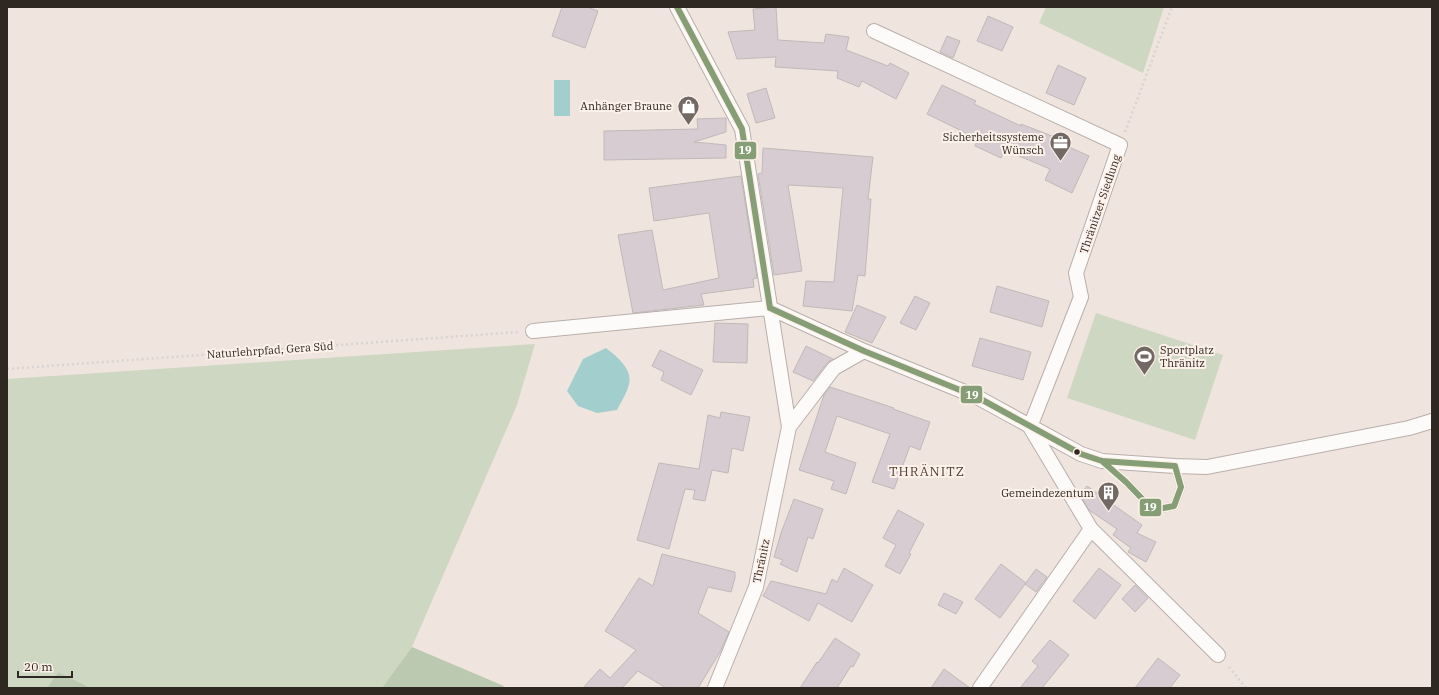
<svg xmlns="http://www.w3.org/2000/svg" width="1439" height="695" font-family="'IBM Plex Serif',serif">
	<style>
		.green { fill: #cdd7c2 }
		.forest { fill: #bbc9b0 }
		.water { fill: #a2cece }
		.building { fill: #d7ccd1; stroke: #c0b9b9 }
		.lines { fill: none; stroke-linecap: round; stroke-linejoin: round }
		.lane-casing { stroke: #b8afaa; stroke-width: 9 }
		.street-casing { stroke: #b8afaa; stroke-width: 16 }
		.path { stroke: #d7d4d2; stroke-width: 2.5; stroke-dasharray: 2 3; stroke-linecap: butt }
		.lane { stroke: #fdfbfa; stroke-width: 7 }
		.street { stroke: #fdfbfa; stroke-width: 14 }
		.bus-1-casing { stroke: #fef1ea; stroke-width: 9 }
		.bus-1 { stroke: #859e76; stroke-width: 6 }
		.bus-dot { fill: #2e2722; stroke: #fef1ea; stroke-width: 1.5 }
		.labels { text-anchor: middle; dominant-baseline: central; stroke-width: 4; stroke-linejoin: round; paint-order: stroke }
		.poi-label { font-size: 11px; fill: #2e2722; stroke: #fef1ea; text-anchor: end }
		.street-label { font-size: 11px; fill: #2e2722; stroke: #fef1ea }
		.quarter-label { font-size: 13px; letter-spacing: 1px; fill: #514138; stroke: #fef1ea }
		.line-badge { stroke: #fef1ea; stroke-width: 1.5 }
		.badge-label { font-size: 11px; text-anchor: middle; font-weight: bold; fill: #fff }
	</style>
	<rect width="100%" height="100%" fill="#f0e4de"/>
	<!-- green -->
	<path class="green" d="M1046,7H1164L1143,73L1039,23Z
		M1096,313L1223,355L1195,440L1067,398Z
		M535,344L517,405L412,647L382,688H91L58,672L47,688H7V379Z"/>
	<!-- forest -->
	<path class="forest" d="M412,647L504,686L502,688H382Z
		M58,672L91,688H47Z"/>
	<!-- water -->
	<path class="water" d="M554,80H570V116H554Z
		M606,348C616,356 633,369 629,384C627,393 621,402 617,410L597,413L578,406L567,391L583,359Z"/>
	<!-- building -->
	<path class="building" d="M562,7H587L598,11L585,48L552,36Z
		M776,7L778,40L824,43L826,34L849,37L846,50L888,66L890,63L909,73L896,99L862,81L859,87L837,78L838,71L775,67L776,57L737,59L728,32L755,30L753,9Z
		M988,16L1013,27L1002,51L977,41Z
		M947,36L960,41L953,58L940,52Z
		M1058,65L1086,78L1074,105L1046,93Z
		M942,85L976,101L974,104L1021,126V124L1052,136L1051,139L1089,156L1072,193L1045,180L1050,169L1005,150L1001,158L975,146L978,139L927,114Z
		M766,88L775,118L756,123L747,94Z
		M726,118V132L694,142L726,145V158L604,160V131L698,129L697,119Z
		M763,148L873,157L868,199H871L865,276L858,275L852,311L803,306L806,281L834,282L843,188L788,185L802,271L774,275L758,174L762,173Z
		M741,176L757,278L753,279L754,287L701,294L704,305L633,313L618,235L652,230L663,290L719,278L709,213L654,221L649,188Z
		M997,286L1049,301L1042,327L990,312Z
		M915,296L930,303L916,330L900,323Z
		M857,305L886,317L872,343L845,332Z
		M715,323L748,324L747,363L713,362Z
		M980,338L1031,352L1023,380L972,366Z
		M806,346L833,359L827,363L813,381L793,372Z
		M660,350L703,370L691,395L661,380L664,372L652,366Z
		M830,387L894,408L893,409L930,422L920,450L910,446L894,489L872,482L890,434L837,416L825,452L856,463L846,494L831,489L834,481L799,470L824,395Z
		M721,412L750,417L743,451L732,448L728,473L712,470L705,501L693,499L695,490L685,489L669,549L637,540L659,463L699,469L708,415L720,418Z
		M1087,486L1142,525L1137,533L1156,542L1146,562L1128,552L1131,548L1113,535L1117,529L1089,510L1080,495Z
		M794,499L823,509L813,539L808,537L797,572L780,564L783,560L774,557L781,533Z
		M898,510L924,524L909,553L911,554L900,574L885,566L896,545L883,538Z
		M662,554L735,572V578L731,592L708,587L698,613L729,632L720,652L698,688H666L638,671L622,688H583L600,669L610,678L636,650L605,631L639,578L653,586Z
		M1001,564L1026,583L1000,618L975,599Z
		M844,568L873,585L852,622L818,603L809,621L763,596L771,581L826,594L832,579L837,582Z
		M1099,568L1121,585L1095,619L1073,601Z
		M1036,569L1047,577L1036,592L1025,584Z
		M1135,585L1148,598L1135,612L1122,599Z
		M944,593L963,602L956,614L938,605Z
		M835,638L860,654L853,667L851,666L837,688H800L817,662L818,663Z
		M1050,640L1069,655L1042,688H1020L1038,666L1032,661Z
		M1158,658L1180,675L1170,688H1135Z
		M944,669L970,688H931Z"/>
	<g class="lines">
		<defs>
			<path id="lane" d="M1105,463L1126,482L1153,510L1174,506L1181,487L1175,466"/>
			<path id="street" d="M677,7L742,129L789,427L756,587L715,688
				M874,31L1120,145L1076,273L1081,297L1030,427L1091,529L1218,655
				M533,331L770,308L864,351L977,397L1081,454L1102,461L1175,466L1207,467L1409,428L1432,421
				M789,427L834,368L864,351
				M980,688L1091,529"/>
		</defs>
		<!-- lane casing -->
		<use href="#lane" class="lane-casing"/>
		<!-- street casing -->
		<use href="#street" class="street-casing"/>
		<!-- path -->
		<path class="path" d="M1125,132L1172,7
			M7,369L518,332
			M1229,667L1246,688"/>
		<!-- lane -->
		<use href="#lane" class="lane"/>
		<!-- street -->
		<use href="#street" class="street"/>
		<defs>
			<path id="bus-1" d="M677,7L742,129L770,308
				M770,308L864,351L977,397L1081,454L1102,461L1175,466
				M1102,461L1126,482L1153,510L1174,506L1181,487L1175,466"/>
		</defs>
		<!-- bus-1 casing -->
		<use href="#bus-1" class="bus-1-casing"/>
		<!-- bus-1 -->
		<use href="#bus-1" class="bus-1"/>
	</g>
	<!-- icons -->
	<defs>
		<symbol id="shop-pin" viewBox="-11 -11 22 30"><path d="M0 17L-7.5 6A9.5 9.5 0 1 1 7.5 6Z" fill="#726964" stroke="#fef1ea"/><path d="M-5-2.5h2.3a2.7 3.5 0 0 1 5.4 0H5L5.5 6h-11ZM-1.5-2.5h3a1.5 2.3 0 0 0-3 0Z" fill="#fff"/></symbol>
		<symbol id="office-pin" viewBox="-11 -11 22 30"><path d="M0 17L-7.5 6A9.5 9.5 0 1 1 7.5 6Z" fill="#726964" stroke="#fef1ea"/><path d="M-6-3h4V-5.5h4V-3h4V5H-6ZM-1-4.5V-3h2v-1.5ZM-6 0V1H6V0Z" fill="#fff"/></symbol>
		<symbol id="stadium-pin" viewBox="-11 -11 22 30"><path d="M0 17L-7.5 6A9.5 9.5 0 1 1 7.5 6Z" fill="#726964" stroke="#fef1ea"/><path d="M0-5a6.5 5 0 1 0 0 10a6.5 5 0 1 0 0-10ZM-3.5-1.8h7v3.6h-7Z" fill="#fff"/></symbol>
		<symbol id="building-pin" viewBox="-11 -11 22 30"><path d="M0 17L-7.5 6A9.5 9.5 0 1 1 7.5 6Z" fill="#726964" stroke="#fef1ea"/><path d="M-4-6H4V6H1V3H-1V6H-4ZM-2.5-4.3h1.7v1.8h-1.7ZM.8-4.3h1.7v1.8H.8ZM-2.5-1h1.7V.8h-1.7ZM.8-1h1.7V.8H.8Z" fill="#fff"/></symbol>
	</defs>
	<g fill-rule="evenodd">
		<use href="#shop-pin" x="676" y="94" width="25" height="34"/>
		<use href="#office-pin" x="1048" y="130" width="25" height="34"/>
		<use href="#stadium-pin" x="1132" y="344" width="25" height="34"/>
		<use href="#building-pin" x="1096" y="480" width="25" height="34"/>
	</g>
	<!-- markers -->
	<circle class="bus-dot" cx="1077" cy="452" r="3.5"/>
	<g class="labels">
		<!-- poi labels -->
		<g class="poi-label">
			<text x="672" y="106">Anhänger Braune</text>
			<text x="1044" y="137">Sicherheitssysteme<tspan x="1044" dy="13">Wünsch</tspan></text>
			<text x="1160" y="350" text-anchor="start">Sportplatz<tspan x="1160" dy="13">Thränitz</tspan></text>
			<text x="1094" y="493">Gemeindezentum</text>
		</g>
		<!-- street labels -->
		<g class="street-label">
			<text transform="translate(1100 204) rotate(-71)">Thränitzer Siedlung</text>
			<text transform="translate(270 350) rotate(-4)">Naturlehrpfad, Gera Süd</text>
			<text transform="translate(761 561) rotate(-78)">Thränitz</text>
		</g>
		<!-- quarter labels -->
		<g class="quarter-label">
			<text x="927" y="471">THRÄNITZ</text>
		</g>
	</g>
	<g class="line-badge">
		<rect x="734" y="141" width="23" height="19" rx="4" fill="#859e76"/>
		<rect x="960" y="385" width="23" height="19" rx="4" fill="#859e76"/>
		<rect x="1139" y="498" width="23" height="19" rx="4" fill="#859e76"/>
	</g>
	<g class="badge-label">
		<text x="745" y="154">19</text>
		<text x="972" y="399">19</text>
		<text x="1150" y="511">19</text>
	</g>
	<!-- border -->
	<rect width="1439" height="695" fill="none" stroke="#2e2722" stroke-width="16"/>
	<!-- scale -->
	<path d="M18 671v6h54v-6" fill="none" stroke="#2e2722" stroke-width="2"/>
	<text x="24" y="671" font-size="12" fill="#2e2722" stroke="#fef1ea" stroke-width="3" paint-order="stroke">20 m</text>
</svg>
